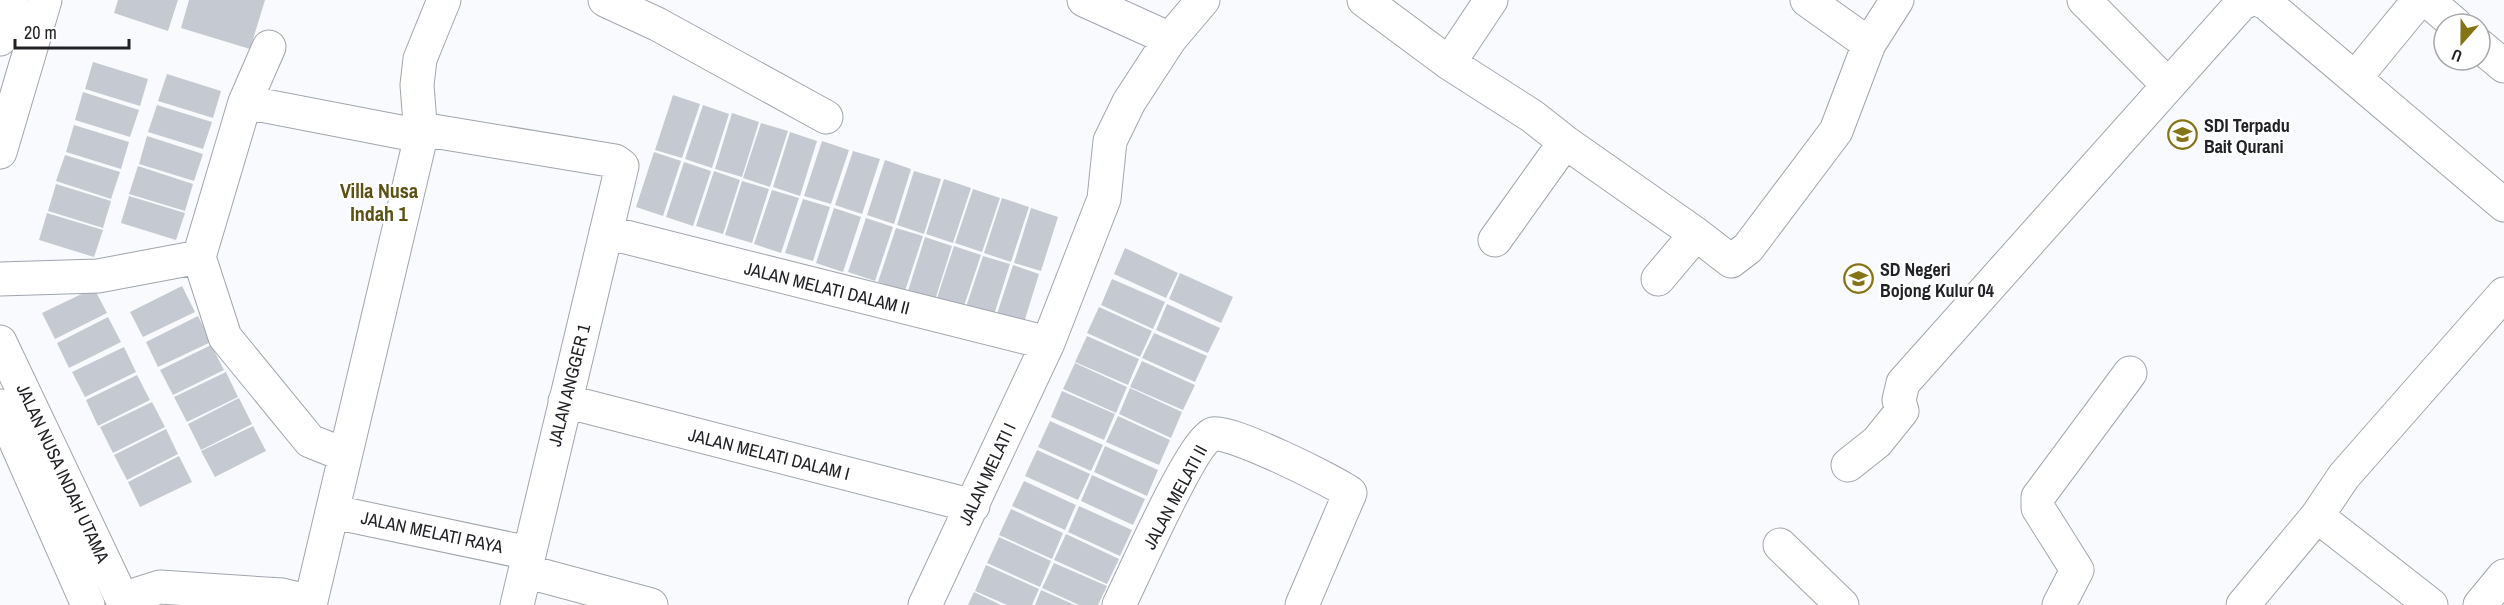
<svg xmlns="http://www.w3.org/2000/svg" width="2504" height="605" font-family="'Archivo Narrow',sans-serif">
	<style>
		.building { fill: #c5cad2 }
		.lines { fill: none; stroke-linecap: round; stroke-linejoin: round }
		.minor-casing { stroke: #a0a5ad; stroke-width: 35 }
		.minor { stroke: #fff; stroke-width: 33 }
		.labels { text-anchor: middle; dominant-baseline: central; stroke-width: 5; stroke-linejoin: round; paint-order: stroke }
		.poi-label { font-size: 18px; font-weight: bold; fill: #212226; stroke: #fff; text-anchor: start }
		.street-label { font-size: 18px; fill: #212226; stroke: #fff }
		.neighbourhood-label { font-size: 20px; font-weight: bold; fill: #5c5012; stroke: #fff }
	</style>
	<rect width="100%" height="100%" fill="#f8fafe"/>
	<!-- building -->
	<path class="building" d="M118,0H178L168,31L114,13Z
		M189,0H265L250,49L181,28Z
		M93,62L148,79L140,106L85,89Z
		M167,74L221,91L213,118L158,101Z
		M83,92L139,110L130,137L75,120Z
		M673,95L700,104L682,158L655,150Z
		M157,105L212,122L203,149L148,132Z
		M703,105L729,114L712,168L685,159Z
		M732,113L759,122L742,177L715,169Z
		M761,123L788,131L770,187L743,178Z
		M74,125L129,142L121,169L66,152Z
		M790,132L817,141L800,196L773,187Z
		M147,136L203,154L194,181L139,164Z
		M822,141L849,150L831,204L804,196Z
		M853,151L880,159L862,214L835,205Z
		M654,152L681,161L663,216L636,207Z
		M65,155L120,172L111,199L56,181Z
		M885,160L911,169L894,224L867,215Z
		M684,162L711,171L693,226L666,217Z
		M138,166L193,184L185,211L129,194Z
		M714,171L740,180L723,234L696,226Z
		M914,171L941,179L924,234L897,225Z
		M944,179L971,188L953,243L926,234Z
		M742,181L769,189L752,243L725,235Z
		M56,184L111,201L103,228L48,211Z
		M973,189L1000,198L982,252L955,243Z
		M772,190L799,198L781,253L754,244Z
		M129,196L185,213L176,240L121,223Z
		M1002,198L1029,207L1011,262L984,253Z
		M803,199L830,207L813,261L785,253Z
		M834,208L861,217L843,272L816,263Z
		M1031,208L1058,217L1041,271L1014,263Z
		M47,213L103,230L94,257L39,240Z
		M866,218L893,227L875,281L848,272Z
		M896,228L923,236L905,291L878,282Z
		M925,237L952,246L935,300L908,291Z
		M954,246L981,255L963,309L936,301Z
		M1125,248L1178,273L1166,298L1114,274Z
		M983,256L1010,264L993,318L965,310Z
		M1013,265L1039,274L1022,329L995,320Z
		M1180,273L1233,297L1221,323L1169,299Z
		M1112,279L1165,302L1153,329L1101,305Z
		M182,286L195,312L143,337L130,312Z
		M94,288L107,313L55,339L42,313Z
		M1167,304L1220,328L1208,353L1156,330Z
		M1099,307L1152,331L1140,357L1087,333Z
		M198,316L211,342L158,367L146,342Z
		M108,317L121,342L69,368L57,343Z
		M1154,333L1207,356L1195,382L1142,358Z
		M1087,336L1139,359L1128,385L1075,362Z
		M211,345L224,370L173,395L160,370Z
		M124,347L136,372L85,397L72,372Z
		M1142,361L1195,385L1183,410L1130,387Z
		M1075,363L1127,387L1116,413L1063,389Z
		M226,372L238,397L187,422L174,397Z
		M137,375L150,400L98,426L86,400Z
		M1130,388L1182,412L1171,438L1119,414Z
		M1062,391L1115,414L1104,440L1051,417Z
		M239,398L252,424L201,450L188,424Z
		M152,402L165,427L113,453L100,427Z
		M1118,416L1170,440L1159,465L1106,442Z
		M1050,421L1103,445L1091,471L1038,447Z
		M253,426L266,451L215,477L201,451Z
		M166,429L178,454L127,480L114,455Z
		M1105,446L1158,470L1147,496L1094,472Z
		M1037,450L1090,474L1078,500L1025,476Z
		M179,456L192,482L140,507L128,482Z
		M1092,475L1145,499L1133,525L1081,501Z
		M1024,481L1076,505L1065,530L1012,506Z
		M1079,506L1132,530L1120,556L1068,532Z
		M1011,509L1063,533L1052,559L999,535Z
		M1066,534L1119,559L1107,584L1054,560Z
		M999,537L1051,561L1040,587L987,563Z
		M1054,563L1107,586L1098,605H1079L1042,588Z
		M986,565L1039,589L1032,605H1007L975,591Z
		M1041,590L1075,605H1035Z
		M974,592L1001,605H968Z"/>
	<g class="lines">
		<defs>
			<path id="minor" d="M605,0L657,24L826,117
				M1084,0L1170,39
				M1364,0L1449,63L1491,0
				M2084,0L2168,85
				M2259,0L2266,3L2504,205
				M2427,0L2455,24
				M0,39L11,0
				M1869,44L1897,0
				M2480,46L2504,66
				M1449,63L1532,116L1565,142L1495,240
				M2355,78L2419,0
				M245,102L269,47
				M421,129L615,161L622,166L517,605
				M1565,142L1696,234
				M0,152L45,0
				M606,232L1048,343
				M0,279L98,276L199,257
				M1658,279L1696,234L1731,261L1748,248L1836,131L1869,44L1807,0
				M0,342L125,605
				M565,401L973,506
				M0,406L88,605
				M345,455L310,441L225,337L199,257L245,102L421,136
				M1848,465L1877,442L1902,411L1899,400L1903,383L2241,4L2249,0
				M334,512L529,553
				M2317,516L2431,605
				M1780,545L1842,605
				M525,571L651,605
				M122,599L160,587L282,595L311,602
				M310,605L421,136L417,85L420,59L444,0
				M925,605L1048,343L1104,199L1110,141L1129,102L1170,39L1203,0
				M1119,605C1133,577 1191,443 1213,434C1228,429 1334,481 1350,493L1302,605
				M2059,605L2077,570L2038,508V497L2130,373
				M2243,605L2317,516L2344,476L2504,294
				M2480,605L2504,576"/>
		</defs>
		<!-- minor casing -->
		<use href="#minor" class="minor-casing"/>
		<!-- minor -->
		<use href="#minor" class="minor"/>
	</g>
	<!-- icons -->
	<defs>
		<symbol id="school-ring" viewBox="-11 -11 22 22"><circle r="9.5" fill="#fff" stroke="#857416" stroke-width="1.5"/><path d="M0-5L7-2L0 1L-7-2ZM-4 1L0 2.5L4 1V4Q0 6-4 4Z" fill="#857416"/></symbol>
	</defs>
	<g fill-rule="evenodd">
		<use href="#school-ring" x="2166" y="118" width="33" height="33"/>
		<use href="#school-ring" x="1842" y="262" width="33" height="33"/>
	</g>
	<g class="labels">
		<!-- poi labels -->
		<g class="poi-label">
			<text x="2204" y="125">SDI Terpadu<tspan x="2204" dy="21">Bait Qurani</tspan></text>
			<text x="1880" y="269">SD Negeri<tspan x="1880" dy="21">Bojong Kulur 04</tspan></text>
		</g>
		<!-- street labels -->
		<g class="street-label">
			<text transform="translate(827 288) rotate(14)">JALAN MELATI DALAM II</text>
			<text transform="translate(569 385) rotate(-76)">JALAN ANGGER 1</text>
			<text transform="translate(769 454) rotate(14)">JALAN MELATI DALAM I</text>
			<text transform="translate(63 473) rotate(65)">JALAN NUSA INDAH UTAMA</text>
			<text transform="translate(987 474) rotate(-65)">JALAN MELATI I</text>
			<text transform="translate(1175 497) rotate(-62)">JALAN MELATI II</text>
			<text transform="translate(432 532) rotate(12)">JALAN MELATI RAYA</text>
		</g>
		<!-- neighbourhood labels -->
		<g class="neighbourhood-label">
			<text x="379" y="190">Villa Nusa<tspan x="379" dy="23">Indah 1</tspan></text>
		</g>
	</g>
	<!-- north arrow -->
	<g transform="translate(2462 42) rotate(201)"><circle r="28" fill="#ffffff" stroke="#a6a7a8" stroke-width="1.5"/>
	<path d="M0-4.5L10 22L0 15L-10 22Z" fill="#857416"/>
	<text y="-9" font-size="16" font-weight="bold" text-anchor="middle" fill="#212226">U</text>
	</g>
	<!-- scale -->
	<path d="M15 39v9h114v-9" fill="none" stroke="#212226" stroke-width="3"/>
	<text x="24" y="39" font-size="18" fill="#212226" stroke="#ffffff" stroke-width="4.5" paint-order="stroke">20 m</text>
</svg>
